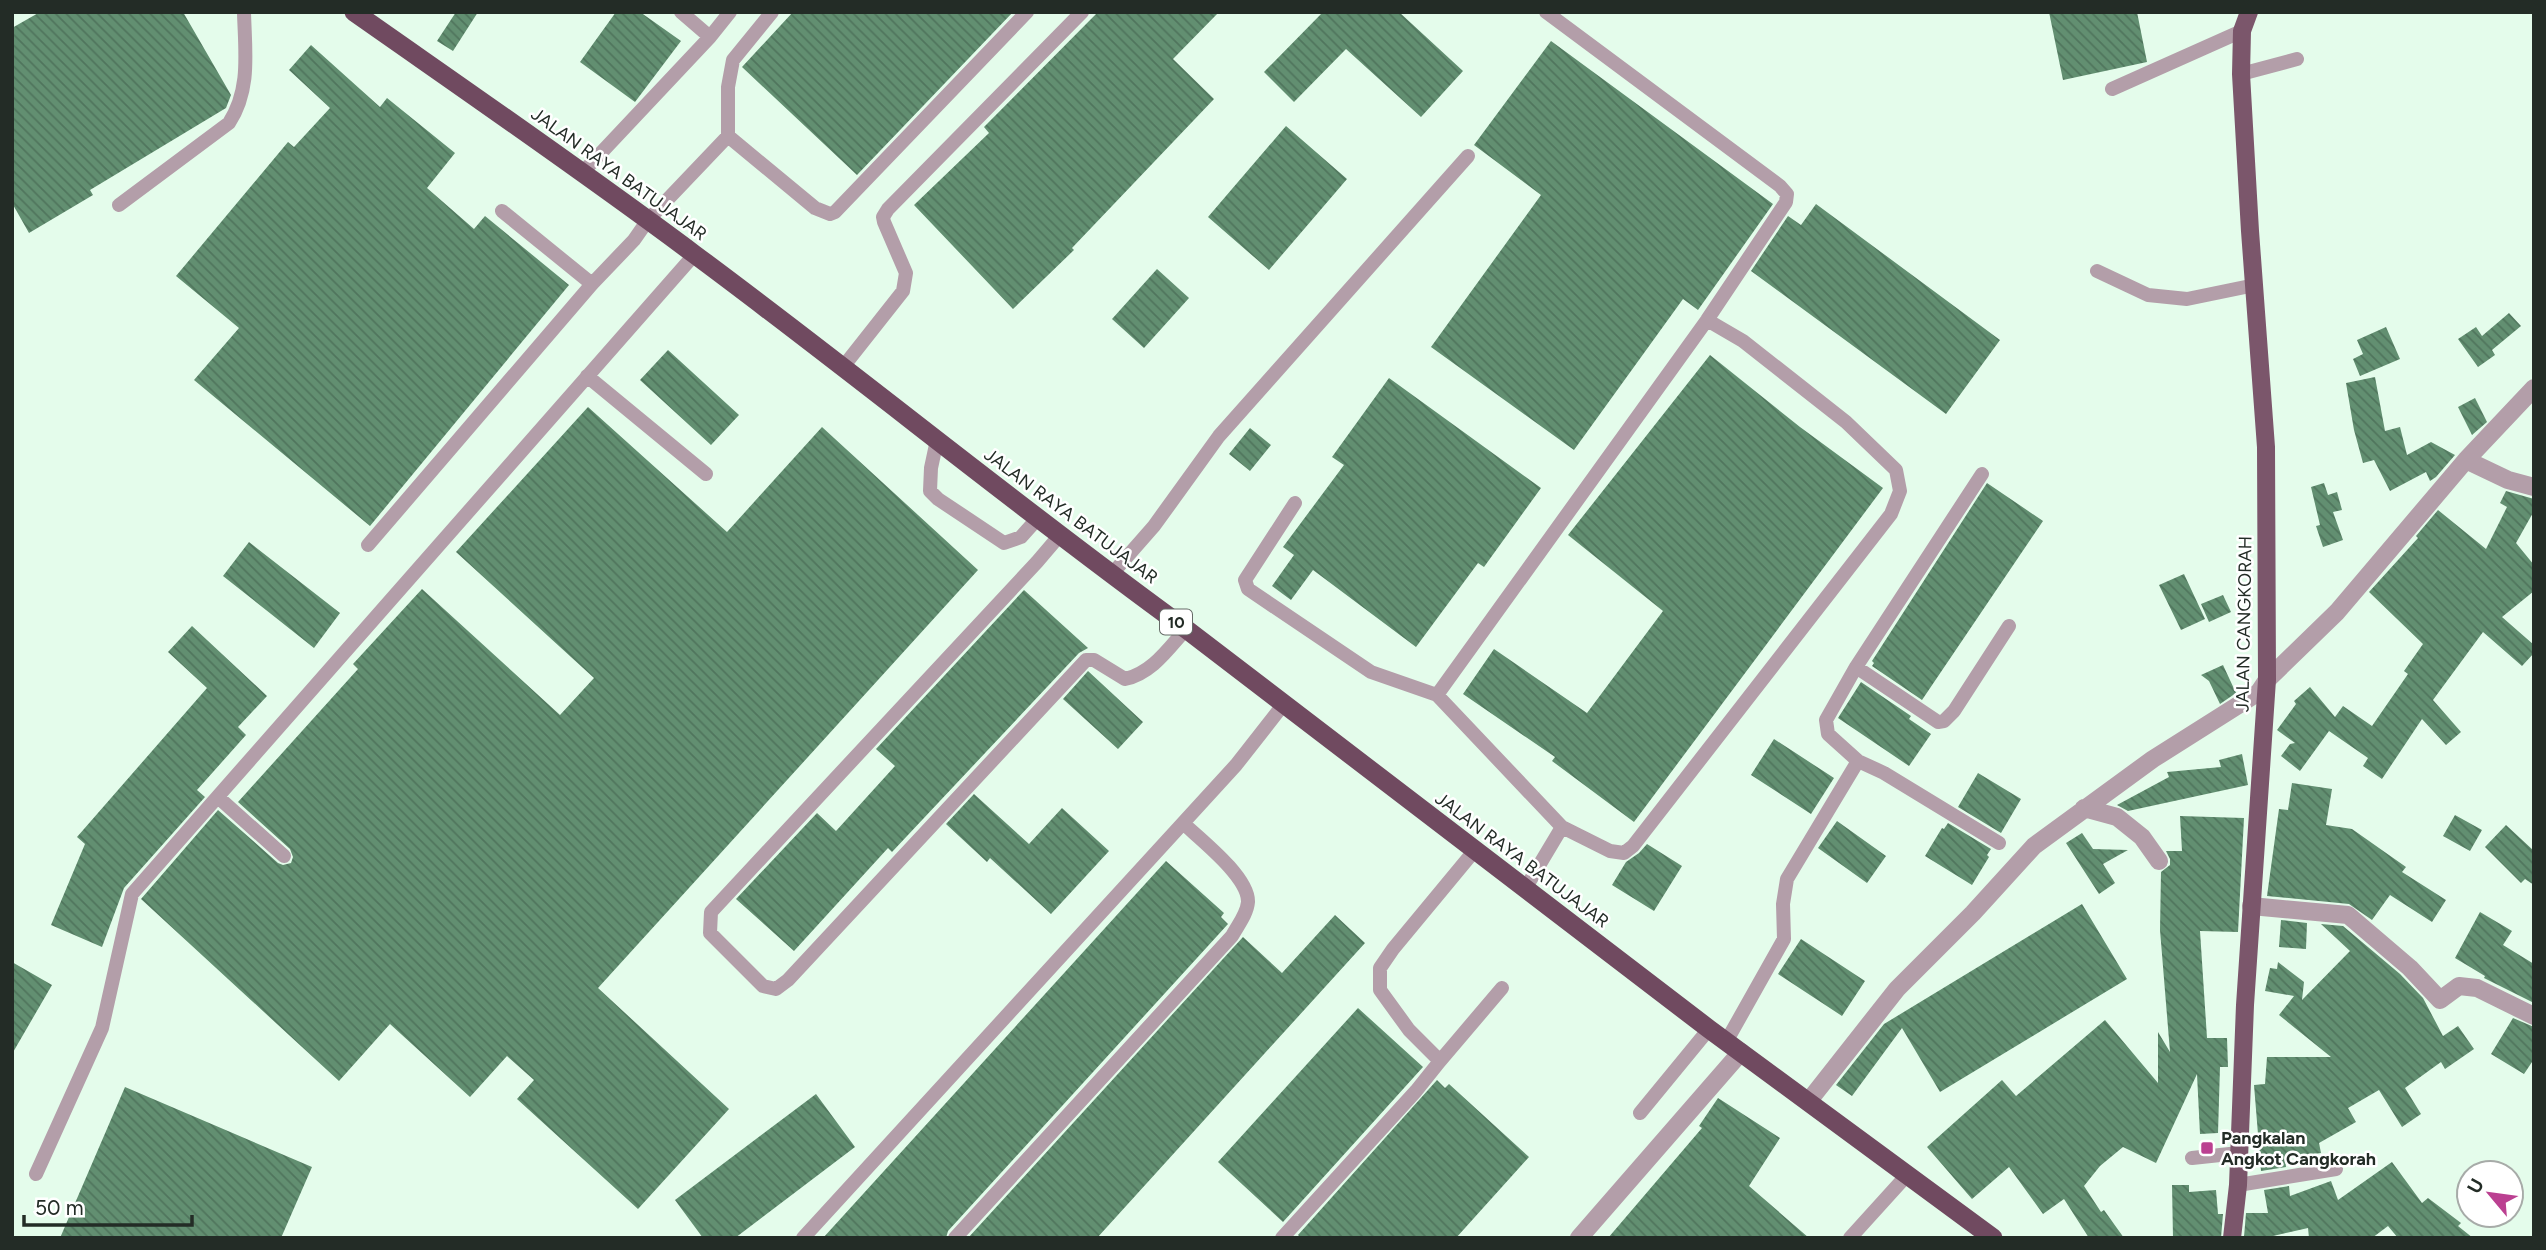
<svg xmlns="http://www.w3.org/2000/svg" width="2546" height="1250" font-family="Figtree,sans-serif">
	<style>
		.building { fill: url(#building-back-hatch) }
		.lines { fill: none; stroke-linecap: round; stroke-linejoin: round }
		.service { stroke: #b39ea9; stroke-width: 14 }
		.minor { stroke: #b39ea9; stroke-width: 18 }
		.primary { stroke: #7b566b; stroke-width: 18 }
		.trunk { stroke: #704a60; stroke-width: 19 }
		.poi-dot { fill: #bb4091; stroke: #fff; stroke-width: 2.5 }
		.labels { text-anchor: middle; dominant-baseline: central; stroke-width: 5; stroke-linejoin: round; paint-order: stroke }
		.shield { fill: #fff; stroke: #656b67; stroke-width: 2 }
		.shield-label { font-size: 16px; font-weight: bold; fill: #232c26 }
		.street-label { font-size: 18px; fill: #232c26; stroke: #fff }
		.poi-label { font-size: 18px; font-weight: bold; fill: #232c26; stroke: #fff; text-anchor: start }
	</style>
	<defs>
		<pattern id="building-back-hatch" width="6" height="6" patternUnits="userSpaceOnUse" patternTransform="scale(1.75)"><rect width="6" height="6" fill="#628f71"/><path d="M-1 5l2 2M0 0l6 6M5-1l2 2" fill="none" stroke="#50755d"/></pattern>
	</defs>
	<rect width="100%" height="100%" fill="#e4fceb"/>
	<!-- building -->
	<path class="building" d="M40,12H183L231,95L226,108L90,190L93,195L29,233L12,203V28Z
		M456,12H478L453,51L437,41Z
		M616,12H640L681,41L635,102L580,62Z
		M793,12H1013L857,175L742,67Z
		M1098,12H1219L1173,59L1214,99L1072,248L1074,250L1013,309L914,205L989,133L984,127Z
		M1323,12H1399L1463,71L1421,117L1346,49L1294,102L1264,72Z
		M2049,12H2137L2147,62L2063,80Z
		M1551,41L1773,204L1698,310L1683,299L1574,450L1431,347L1541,195L1474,145Z
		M311,45L380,107L387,98L455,153L427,188L474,229L485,216L569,285L370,526L194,380L239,328L176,276L288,142L294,147L330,108L289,70Z
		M1286,126L1347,179L1269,270L1208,217Z
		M1816,204L2000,340L1946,414L1751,271L1788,216L1801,225Z
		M1157,269L1189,298L1144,348L1112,319Z
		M2509,313L2521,326L2492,350L2495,355L2478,367L2458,339L2476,327L2482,336Z
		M2386,327L2400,359L2360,376L2353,359L2363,354L2357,340Z
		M668,350L739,415L711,445L640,380Z
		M1710,355L1800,427L1883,488L1634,822L1552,761L1555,757L1463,694L1494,649L1587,713L1663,611L1568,535Z
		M2375,377L2385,431L2400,427L2407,455L2431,442L2455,455L2436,477L2430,481L2426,472L2390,491L2374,460L2363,463L2354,430L2346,383Z
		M1389,378L1541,488L1484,567L1478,563L1416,647L1313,570L1291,600L1272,586L1294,555L1283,547L1344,465L1332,457Z
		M2475,398L2487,422L2472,435L2458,407Z
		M588,407L727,532L822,427L978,570L598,988L729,1109L638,1209L517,1099L534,1080L507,1056L470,1097L390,1024L339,1081L141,899L218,810L278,863L283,865L291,863L293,857L290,849L238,802L358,669L353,664L422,589L560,715L594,678L456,552Z
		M1250,428L1271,445L1250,471L1229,454Z
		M1987,483L2043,521L1922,700L1872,666L1874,663L1872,661Z
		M2324,483L2328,495L2337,492L2342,510L2333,512L2343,540L2323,547L2316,526L2320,525L2311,487Z
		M2506,491L2534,499V511L2516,543L2534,565V591L2502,617L2534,645V653L2522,666L2483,632L2433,700L2461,732L2446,745L2422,719L2382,779L2363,766L2368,758L2329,731L2300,771L2281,756L2290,744L2295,743L2277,730L2296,704L2294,701L2310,687L2335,717L2343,706L2372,726L2408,674L2404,671L2423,644L2369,592L2418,538L2416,536L2438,510L2486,549L2507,507L2500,503Z
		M249,542L340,613L314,648L223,576Z
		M2184,574L2205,619L2181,630L2159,585Z
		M1024,590L1088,648L1079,653L892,852L888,848L794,951L736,899L817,813L836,831L895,766L876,749Z
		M2223,595L2231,612L2209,622L2201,604Z
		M192,626L267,696L238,727L246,735L197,790L205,797L124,888L102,947L51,925L85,844L77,837L207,688L168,652Z
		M2223,665L2236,693L2220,704L2209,681L2201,675Z
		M1088,671L1143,722L1118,749L1063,699Z
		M1861,682L1911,716L1909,719L1931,734L1909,766L1838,718Z
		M1774,739L1834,778L1811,814L1751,775Z
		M2242,754L2248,785L2128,811L2117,805L2169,777L2167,772L2221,767L2219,760Z
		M1978,773L2021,799L2001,833L1958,807Z
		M2292,783L2332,789L2326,825L2352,829L2406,867L2402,872L2446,900L2432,922L2390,895L2372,920L2349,904L2267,896L2279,809L2288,810Z
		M974,794L1029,844L1062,808L1109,851L1051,914L990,858L987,862L946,824Z
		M2455,815L2482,830L2470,851L2443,836Z
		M2180,816L2244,818L2238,932L2200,931L2207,1038H2227L2228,1067H2220L2218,1133L2200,1134L2197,1074L2156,1163L2123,1147L2100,1166L2084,1186L2101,1212L2104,1210L2124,1238H2089L2064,1199L2043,1214L2009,1167L1972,1199L1927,1147L2002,1080L2016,1096L2105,1020L2158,1083V1032L2170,1052L2160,930L2161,872L2170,865V859L2166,851H2182Z
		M1837,821L1886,856L1867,883L1818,848Z
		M1948,823L1991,849L1987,855L1989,857L1972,885L1925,856L1942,828L1944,829Z
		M2506,825L2534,851V885L2525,879L2521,883L2485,847Z
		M2082,833L2093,849L2128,850L2103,864L2115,883L2099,894L2066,843Z
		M1647,844L1682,866L1654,911L1612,885L1626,862L1639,853Z
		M1166,861L1224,913L1221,917L1228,924L948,1231L946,1238H823Z
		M2082,904L2127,979L1940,1092L1902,1028L1852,1096L1836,1085L1884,1024Z
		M2480,912L2512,931L2503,945L2534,964V1003L2484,978L2485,976L2455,958Z
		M1335,915L1365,943L1097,1238H968L1243,937L1282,973Z
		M2281,920L2307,923L2306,949L2279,947Z
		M2321,924L2343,926L2400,974L2423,998L2443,1036L2458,1026L2474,1049L2445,1069L2441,1062L2405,1088L2421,1114L2402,1127L2379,1090L2348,1108L2356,1122L2319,1143L2321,1153L2285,1158L2286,1167L2261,1171L2254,1085L2265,1084L2267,1057H2331L2279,1015L2294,996L2265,991L2270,968L2277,969L2278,962L2304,982L2302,1000L2350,951Z
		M1801,939L1865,981L1842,1016L1778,974Z
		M12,962L52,985L12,1054Z
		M1358,1008L1423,1067L1283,1222L1218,1162Z
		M2513,1018L2534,1027V1059L2524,1074L2491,1054Z
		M1437,1080L1445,1088L1449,1084L1529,1157L1456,1238H1301L1298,1235Z
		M125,1087L312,1167L281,1238H60Z
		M816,1094L855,1147L735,1238H703L675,1200Z
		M1718,1098L1780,1138L1749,1186L1809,1238H1608L1702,1128L1699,1126Z
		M2392,1162L2422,1203L2428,1198L2461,1223L2458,1226L2473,1238H2398L2388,1226L2372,1238H2309L2308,1228L2273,1236L2244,1237L2246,1213H2268L2264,1190L2289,1186L2290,1196L2331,1181L2338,1200Z
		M2172,1185H2189V1192L2216,1190L2218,1214H2223L2221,1238H2173Z"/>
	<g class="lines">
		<!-- service -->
		<path class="service" d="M681,12L710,37
			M2241,74L2297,59
			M2112,89L2242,31
			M728,136L815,208L830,214L835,212L1027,12
			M583,172L710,37L730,12
			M119,205L229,123C251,89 245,52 244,12
			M502,211L592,284
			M2097,271L2148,295L2187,299L2255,285
			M843,367L903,291L906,273L884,222L883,217L888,209L1082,12
			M587,376L706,474
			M937,440L931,468L930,491L938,499L1004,543L1021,537L1038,518
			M1295,503L1245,580L1248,589L1371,672L1437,695L1562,827L1610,851L1624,853L1633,846L1891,514L1900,491L1896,470L1846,422L1743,341L1707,320
			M1060,535L1037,562L711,912L710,933L763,986L776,989L788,980L1086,660H1094L1125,679C1152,673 1168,649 1186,629
			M368,545L592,284L634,240L648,220L728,136V87L733,60L772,12
			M1111,575L1154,526L1219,436L1468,156
			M1856,667L1938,722L1944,721L1954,711L2009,626
			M1437,695L1707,320L1786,202L1787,194L1780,186L1546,12
			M1858,761L1884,773L1999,843
			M219,798L284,856
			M1183,823L1236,765L1283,705
			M1525,889L1562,827
			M1726,1042L1784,939L1783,904L1787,879L1858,761L1828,734L1826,720L1856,667L1982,474
			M1440,1061L1502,988
			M1640,1113L1709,1029
			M2192,1158L2239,1153
			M36,1174L102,1028L132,894L695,254
			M2238,1185L2336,1169
			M803,1238L1183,823C1200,839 1249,877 1248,902C1247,914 1238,925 1232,936L955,1238
			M1282,1238L1416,1091L1440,1061L1409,1030L1380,990V968L1393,949L1475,850
			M1850,1238L1908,1174"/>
		<!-- minor -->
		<path class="minor" d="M2466,460L2508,480L2534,487
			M2084,808L2117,817L2142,837L2159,861
			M2251,906L2348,915L2410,968L2440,1000L2459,986L2477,988L2534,1016
			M1808,1102L1897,989L1973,913L2034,846L2153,759L2259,692L2267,680L2337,612L2466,460L2534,388
			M1579,1238L1741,1052"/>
		<!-- primary -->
		<path class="primary" d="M2232,1238L2238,1185L2245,1005L2267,680L2266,447L2250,231L2241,74L2242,31L2249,12"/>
		<!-- trunk -->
		<path class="trunk" d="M354,12C468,92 583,171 694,254C860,377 1019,508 1186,629L1709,1029L1993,1238"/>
	</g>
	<!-- markers -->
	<rect class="poi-dot" x="2200" y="1141" width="14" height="14" rx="3.5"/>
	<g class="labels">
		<!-- shield labels -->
		<rect class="shield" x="1160" y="609.5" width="32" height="25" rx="5"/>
		<g class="shield-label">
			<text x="1176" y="622">10</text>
		</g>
		<!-- street labels -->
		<g class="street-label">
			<text transform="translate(619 174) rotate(36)">JALAN RAYA BATUJAJAR</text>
			<text transform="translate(1071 516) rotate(37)">JALAN RAYA BATUJAJAR</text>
			<text transform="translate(2244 624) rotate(-89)">JALAN CANGKORAH</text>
			<text transform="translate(1522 860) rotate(37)">JALAN RAYA BATUJAJAR</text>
		</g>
		<!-- poi labels -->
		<g class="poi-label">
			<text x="2221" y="1138">Pangkalan<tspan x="2221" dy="21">Angkot Cangkorah</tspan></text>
		</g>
	</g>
	<!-- border -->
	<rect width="2546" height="1250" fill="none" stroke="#232c26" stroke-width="28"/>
	<!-- north arrow -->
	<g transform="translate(2490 1194) rotate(299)"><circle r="33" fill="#ffffff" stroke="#a7aba8" stroke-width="2"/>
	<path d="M0-5L12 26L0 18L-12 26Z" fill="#bb4091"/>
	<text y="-10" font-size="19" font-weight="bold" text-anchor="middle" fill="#232c26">U</text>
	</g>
	<!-- scale -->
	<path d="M24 1215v10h168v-10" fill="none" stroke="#232c26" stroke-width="3.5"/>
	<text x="35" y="1215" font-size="21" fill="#232c26" stroke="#ffffff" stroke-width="5" paint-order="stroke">50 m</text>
</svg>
